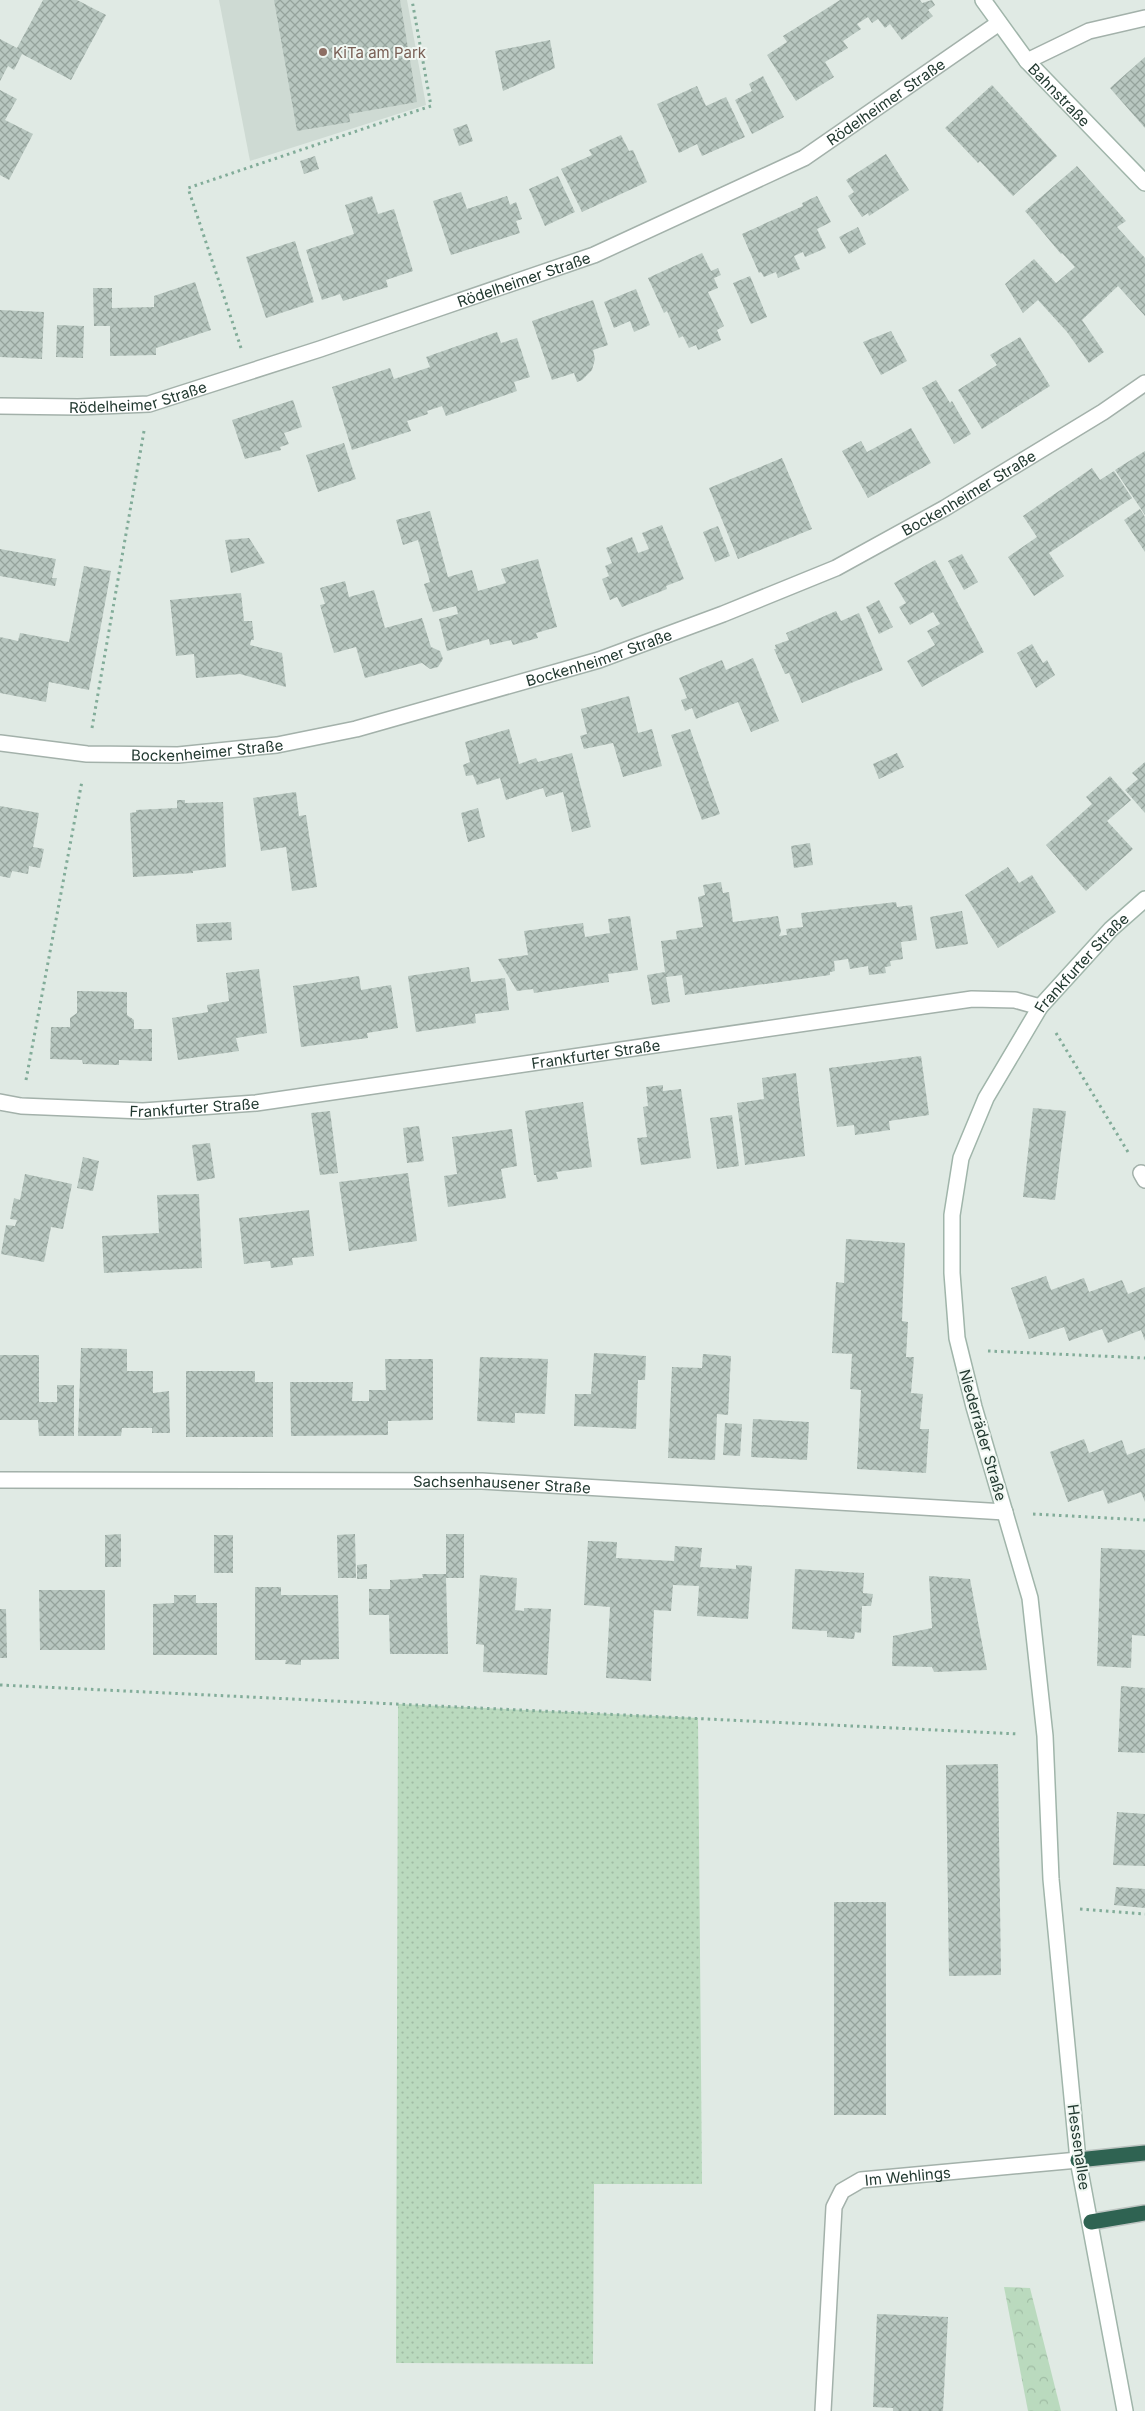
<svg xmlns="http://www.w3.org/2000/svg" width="1145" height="2411" font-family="Inter,sans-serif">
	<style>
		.built { fill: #cedad3 }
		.grass { fill: url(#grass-dots) }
		.forest { fill: url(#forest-crowns) }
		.building { fill: url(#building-cross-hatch) }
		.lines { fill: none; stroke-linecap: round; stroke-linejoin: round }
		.street-casing { stroke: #a3b1aa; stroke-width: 18 }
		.secondary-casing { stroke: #a0b5aa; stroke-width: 18 }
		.highway-casing { stroke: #bdc4c1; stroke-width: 18 }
		.path { stroke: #82ac99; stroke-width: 3; stroke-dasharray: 2.5 4; stroke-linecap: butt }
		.street { stroke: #fff; stroke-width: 15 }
		.secondary { stroke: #fff; stroke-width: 15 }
		.highway { stroke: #2f6352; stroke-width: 15 }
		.education-dot { fill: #8d6e63; stroke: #f0f7f2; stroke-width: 2 }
		.labels { text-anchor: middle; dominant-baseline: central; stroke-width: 4; stroke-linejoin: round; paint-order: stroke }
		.education-label { font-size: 15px; fill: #785e54; stroke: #f0f7f2; text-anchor: start }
		.street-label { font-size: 15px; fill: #223930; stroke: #f0f7f2 }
	</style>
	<defs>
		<pattern id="grass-dots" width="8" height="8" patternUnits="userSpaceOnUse" patternTransform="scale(1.25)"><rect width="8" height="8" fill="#badabe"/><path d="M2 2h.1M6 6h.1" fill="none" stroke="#a0bca4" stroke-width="1.8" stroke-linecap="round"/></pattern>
		<pattern id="forest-crowns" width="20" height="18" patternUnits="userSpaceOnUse" patternTransform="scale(1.25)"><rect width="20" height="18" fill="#badabe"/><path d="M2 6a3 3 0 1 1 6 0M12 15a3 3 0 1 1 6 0" fill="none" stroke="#a0bca4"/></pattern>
		<pattern id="building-cross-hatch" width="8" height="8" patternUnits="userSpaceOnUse" patternTransform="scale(1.25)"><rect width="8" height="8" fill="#b8c7c0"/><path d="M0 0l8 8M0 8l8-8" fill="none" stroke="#95a39c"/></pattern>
	</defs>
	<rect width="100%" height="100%" fill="#e0eae4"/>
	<!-- built -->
	<path class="built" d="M219,0H407L426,105L250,161Z"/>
	<!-- grass -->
	<path class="grass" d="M398,1704L698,1718L702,2184H594L593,2364L396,2363Z"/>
	<!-- forest -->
	<path class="forest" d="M1004,2287L1030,2288L1061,2411H1028Z"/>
	<!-- building -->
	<path class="building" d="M43,0H77L106,15L71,80L22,54L14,70L8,66L0,81V39L17,48Z
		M274,0H400L417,102L349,114L350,122L297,131Z
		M840,0H920L922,3L932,0L935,5L928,10L933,16L902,40L890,24L885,28L878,19L872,23L868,17L857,24L861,29L843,41L848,48L825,62L834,77L796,101L767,55L787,42L783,36Z
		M550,40L555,68L503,91L495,51Z
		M1145,57V128L1110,88Z
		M763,76L784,117L752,134L735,100L752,91L749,84Z
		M992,85L1057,156L1013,196L980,161L978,163L945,128Z
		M697,86L706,106L726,97L745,137L702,156L697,144L679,153L657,104Z
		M0,90L17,99L5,120L33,134L9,180L0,175Z
		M467,124L473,141L459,146L453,129Z
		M621,135L629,151L633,150L647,182L582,212L561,169L592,155L589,150Z
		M886,154L909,190L869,216L868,213L862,217L848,196L854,192L846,180Z
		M315,156L319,169L304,174L300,161Z
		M1077,166L1126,221L1117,227L1145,258V316L1118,286L1082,320L1104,352L1089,363L1067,332L1038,300L1023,313L1005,284L1034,259L1056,283L1075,267L1062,253L1061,254L1025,211Z
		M558,176L575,212L545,226L529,189Z
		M461,192L467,209L507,196L510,205L516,202L522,219L516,221L520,233L451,255L433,201Z
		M372,196L378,214L394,209L413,271L386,280L388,287L343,301L340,294L322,300L306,250L354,234L345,205Z
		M817,196L831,222L817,229L826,248L805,257L803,252L794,256L800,269L778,278L776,272L764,277L761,272L759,273L742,234L803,206L802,203Z
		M858,227L866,244L849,254L839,237Z
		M295,241L314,302L266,318L246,257Z
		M702,253L711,271L718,268L721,275L714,278L718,288L708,292L724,326L717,330L721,340L698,350L696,345L689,348L683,336L679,338L667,311L664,313L648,278Z
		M750,276L767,317L751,324L733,283Z
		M195,282L211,330L156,348V355L110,356V326H94L93,288H112V308L154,307V296Z
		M636,289L650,325L634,332L630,321L614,328L604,302Z
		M593,300L608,345L593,350L595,359L592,370L582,380L577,382L574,373L552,380L532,321Z
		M0,310L44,312L42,359L0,357Z
		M57,325L84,326L83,358L56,357Z
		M891,331L907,361L881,375L863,342Z
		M497,332L501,343L517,338L530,377L514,382L517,391L446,416L442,406L427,411L428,414L407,421L411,431L352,450L332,387L390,368L394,379L430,367L426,357Z
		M1020,337L1050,386L982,429L958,390L997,365L990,355Z
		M936,380L950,403L952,401L971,434L954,444L922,388Z
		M293,400L302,427L284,433L289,444L280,447L281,450L245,459L232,420Z
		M911,428L931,463L868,498L842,451L861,441L867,452Z
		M344,443L356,479L318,492L306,455Z
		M1145,451V515L1115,470Z
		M782,458L812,529L738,559L709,488Z
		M1092,468L1100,480L1114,471L1132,498L1049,553L1064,576L1034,596L1008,557L1037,537L1023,516Z
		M1140,509L1145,517V552L1124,520Z
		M430,511L448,577L472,570L478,591L506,583L501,569L538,559L557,627L536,633L538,638L513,645L511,640L490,645L489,639L447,651L439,619L458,614L456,606L433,612L424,584L430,582L418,540L403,545L396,520Z
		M662,525L684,579L666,586L667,589L622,607L617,597L610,600L602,579L609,576L605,566L612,563L606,548L632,537L638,553L649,549L642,533Z
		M718,526L730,556L715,562L703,532Z
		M249,538L265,563L231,573L225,540Z
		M0,549L56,559L52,578H57L55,586L0,576Z
		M962,554L978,582L964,590L948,561Z
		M935,560L984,652L922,687L907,661L935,645L927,631L940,624L933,612L910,625L899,607L906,603L894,583Z
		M84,566L111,571L89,690L49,682L46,702L0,693V637L18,641L20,633L69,642Z
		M345,581L349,597L374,590L385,628L422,618L431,647L440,651L443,659L438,667L430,669L422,663L365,678L356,647L334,653L320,605L325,604L320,588Z
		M241,593L244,621H252L254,640H251L250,645L282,653L286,687L240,674L196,678L194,654L176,656L170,600Z
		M879,600L893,627L879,634L866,607Z
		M836,611L841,621L859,613L883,670L802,703L789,673L785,674L774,649H776L775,645L789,640L786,633Z
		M1032,644L1043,663L1047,660L1055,675L1036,688L1017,653Z
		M753,658L779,721L751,732L738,702L696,719L692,708L685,711L681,700L687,698L679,678L722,660L726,670Z
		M629,696L638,733L652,729L662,766L623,777L613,743L584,749L580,736L587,734L581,709Z
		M509,729L519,764L536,758L538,762L572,753L591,827L572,832L563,792L546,797L543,788L506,800L500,778L477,785L473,775L466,776L463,765L470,762L465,742Z
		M690,729L720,814L702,820L671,735Z
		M897,753L904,767L879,779L873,764Z
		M1145,762V813L1125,790L1138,779L1132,773Z
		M1110,776L1131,800L1107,821L1133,849L1086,891L1046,845L1092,804L1086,797Z
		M296,792L299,816L306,815L317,887L292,891L286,847L261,851L253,798Z
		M177,800H185V803L223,802L226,867L193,871V873L133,877L130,813L136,812V810L177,808Z
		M0,806L39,813L33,847L44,849L40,868L29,866L28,874L12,871L10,878L0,876Z
		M478,808L485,837L468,842L461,813Z
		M810,843L813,865L794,868L791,846Z
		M1008,867L1019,883L1032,875L1056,912L998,948L965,895Z
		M721,882L723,893L729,892L733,922L778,916L781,932L779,936L787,935L786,929L803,927L801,913L896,902L897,907L912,905L917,940L901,942L903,959L890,961L891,966L885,967L886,973L869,975L868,966L850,969L848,959L834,961L835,971L830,972V975L685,995L682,975L666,977L670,1002L652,1005L647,975L665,972L661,941L677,939L676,931L703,927L698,897L705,895L703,885Z
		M962,911L968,944L936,949L930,917Z
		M630,916L638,970L608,974L609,982L534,993L533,989L517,991L498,959L528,955L524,931L583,923L585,937L610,933L608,919Z
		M231,922L232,940L197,942L196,924Z
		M469,967L471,982L505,978L509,1010L475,1014L476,1023L416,1032L408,976Z
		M259,969L267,1033L236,1038L239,1051L178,1060L172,1018L208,1012L207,1005L229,1001L226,973Z
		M359,976L361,990L391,985L398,1028L367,1033L368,1038L301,1047L293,986Z
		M77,991L127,992V1015L134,1020V1029H152V1061L119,1060V1065L83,1064L82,1060L50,1059L51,1027H70V1018L77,1013Z
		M921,1056L929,1115L889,1121L890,1130L855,1135L854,1125L837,1127L829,1068Z
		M796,1073L805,1156L745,1165L737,1103L764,1099L762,1078Z
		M663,1085V1091L681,1089L691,1158L641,1165L637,1138L647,1137L643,1107L648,1106L646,1087Z
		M583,1102L592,1167L556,1172L558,1179L537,1182L536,1175H534L525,1111Z
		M1033,1108L1066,1111L1055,1200L1023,1197Z
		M330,1111L338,1173L320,1175L311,1113Z
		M732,1115L739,1166L717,1169L710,1118Z
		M419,1126L424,1161L407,1163L403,1128Z
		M512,1129L517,1166L501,1169L506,1198L448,1207L444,1176L457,1174L452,1137Z
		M210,1143L215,1178L197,1181L192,1145Z
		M83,1157L99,1161L93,1191L77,1188Z
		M408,1173L417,1241L349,1251L339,1182Z
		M25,1174L72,1184L63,1229L51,1227L44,1262L1,1254L6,1225L15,1226L17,1220L10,1219L14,1198L20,1200Z
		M199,1194L202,1268L104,1273L102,1236L159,1233L157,1195Z
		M309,1210L314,1256L292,1258L293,1265L271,1268L270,1261L244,1264L239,1218Z
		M846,1239L905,1243L902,1321L908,1322L906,1357H914L911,1393L923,1394L920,1429H929L926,1473L857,1469L861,1390L850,1389L852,1354L832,1353L836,1282L844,1283Z
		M1046,1276L1051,1290L1084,1278L1089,1292L1122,1280L1128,1294L1145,1287V1341L1141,1330L1108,1343L1102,1329L1069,1341L1064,1327L1029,1339L1011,1288Z
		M81,1348L127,1349V1371H153V1393L169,1391L170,1433H152V1428H122L121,1436H78Z
		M594,1353L646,1356L645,1380H638L636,1429L574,1426L575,1394H591Z
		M703,1354L731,1356L728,1415L717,1414L715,1460L668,1458L672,1367L702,1368Z
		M0,1355H39V1402H57V1385H74V1436H39L38,1420H0Z
		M480,1357L548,1359L545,1414L515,1413V1423L477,1421Z
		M385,1359H433V1420L388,1421V1435L291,1436L290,1382H353L352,1401H369V1390H386Z
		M186,1371H255V1382H273V1437H186Z
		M753,1419L809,1422L807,1460L751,1457Z
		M725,1423L742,1424L740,1456L723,1455Z
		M1084,1439L1089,1453L1122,1440L1127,1455L1145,1448V1502L1141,1492L1108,1504L1103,1490L1068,1502L1050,1452Z
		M121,1534V1567H105V1535Z
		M355,1534L356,1578H338L337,1535Z
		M446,1534H464V1578H446L448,1654H390L389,1615H369V1589H390V1580L423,1578L422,1574H446Z
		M214,1535H233V1573H214Z
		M588,1541L617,1542L616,1558L674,1561L675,1546L702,1548L700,1567L736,1569V1565L752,1566L748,1619L697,1616L699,1586L673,1585L671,1611L654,1610L651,1681L606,1678L610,1607L584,1605Z
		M1101,1548L1145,1550V1636L1132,1635L1131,1668L1097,1666Z
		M367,1564V1579H357V1565Z
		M795,1569L864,1573L863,1593L873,1594L871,1606H862L861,1633L855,1632L854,1639L827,1637V1631L792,1629Z
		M480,1575L517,1578L515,1610L524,1611V1608L551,1609L547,1675L483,1672L484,1645L476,1644Z
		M929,1576L970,1579L987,1670L934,1672L932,1667L892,1666L893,1636L932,1628Z
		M255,1587H281V1595H338L339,1659L301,1660V1665L285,1664L286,1660H255Z
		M39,1590H105V1650H40Z
		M174,1595H196V1603H217V1655H153V1604L174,1603Z
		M0,1609H6L7,1658H0Z
		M1121,1686L1145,1688V1753L1118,1752Z
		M998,1764L1001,1975L949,1976L946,1765Z
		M1117,1812L1145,1814V1866L1113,1865Z
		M1116,1887L1145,1889V1908L1114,1905Z
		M834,1902H886V2115H834Z
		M877,2314L948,2317L943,2411H893V2408L873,2407Z"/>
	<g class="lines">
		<defs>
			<g id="street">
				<path d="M1027,61L1089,31L1145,18"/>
				<path id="s1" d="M0,406L78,407L149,404L320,349L594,255L804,158L999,23"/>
				<path id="s2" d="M0,743L87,754L178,755L277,745L356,729L599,660L723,614L836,568L945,508L1103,412L1145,383"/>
				<path id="s3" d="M0,1102L21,1106L143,1111L256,1103L972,999L1015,1000L1040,1007"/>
				<path d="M1141,1173L1145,1180"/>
				<path id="s4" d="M0,1480L482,1481L1005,1512"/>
				<path id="s5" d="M823,2411L834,2207L842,2191L861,2180L1078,2160"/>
			</g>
			<g id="secondary">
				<path id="s6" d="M983,0L1027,61L1145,183"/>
				<path id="s7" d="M1125,2411L1078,2160L1051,1879L1045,1736L1030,1598L974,1407L957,1338L952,1273V1215L961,1158L986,1098L1040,1007L1111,929L1145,899"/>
			</g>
			<path id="highway" d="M1078,2160L1145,2153
				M1091,2222L1145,2213"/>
		</defs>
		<!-- street casing -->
		<use href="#street" class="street-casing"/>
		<!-- secondary casing -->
		<use href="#secondary" class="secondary-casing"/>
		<!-- highway casing -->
		<use href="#highway" class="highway-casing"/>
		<!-- path -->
		<path class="path" d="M241,348L188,188L431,106L412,0
			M92,728L144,431
			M1056,1033L1128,1152
			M26,1080L82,781
			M988,1351L1145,1358
			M1033,1514L1145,1520
			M0,1685L1019,1734
			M1080,1909L1145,1914"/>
		<!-- street -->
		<use href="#street" class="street"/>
		<!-- secondary -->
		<use href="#secondary" class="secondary"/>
		<!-- highway -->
		<use href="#highway" class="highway"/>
	</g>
	<!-- markers -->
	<circle class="education-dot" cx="323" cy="52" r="5"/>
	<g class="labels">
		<!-- education labels -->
		<g class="education-label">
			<text x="333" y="52">KiTa am Park</text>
		</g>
		<!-- street labels -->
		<g class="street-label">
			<text stroke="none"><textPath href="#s6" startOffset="122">Bahnstraße</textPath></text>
			<text stroke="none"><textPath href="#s1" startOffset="949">Rödelheimer Straße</textPath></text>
			<text stroke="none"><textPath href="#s1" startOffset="544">Rödelheimer Straße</textPath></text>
			<text stroke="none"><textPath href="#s1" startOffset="139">Rödelheimer Straße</textPath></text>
			<text stroke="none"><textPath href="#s2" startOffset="1018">Bockenheimer Straße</textPath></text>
			<text stroke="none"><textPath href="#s2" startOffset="612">Bockenheimer Straße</textPath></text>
			<text stroke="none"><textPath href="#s2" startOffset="208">Bockenheimer Straße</textPath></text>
			<text stroke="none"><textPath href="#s7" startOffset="1502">Frankfurter Straße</textPath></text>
			<text stroke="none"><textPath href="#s3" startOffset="600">Frankfurter Straße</textPath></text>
			<text stroke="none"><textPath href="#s3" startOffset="195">Frankfurter Straße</textPath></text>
			<text transform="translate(983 1435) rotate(74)">Niederräder Straße</text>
			<text stroke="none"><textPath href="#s4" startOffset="502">Sachsenhausener Straße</textPath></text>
			<text transform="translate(1079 2147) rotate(82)">Hessenallee</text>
			<text stroke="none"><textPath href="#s5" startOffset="291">Im Wehlings</textPath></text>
		</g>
	</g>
</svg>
